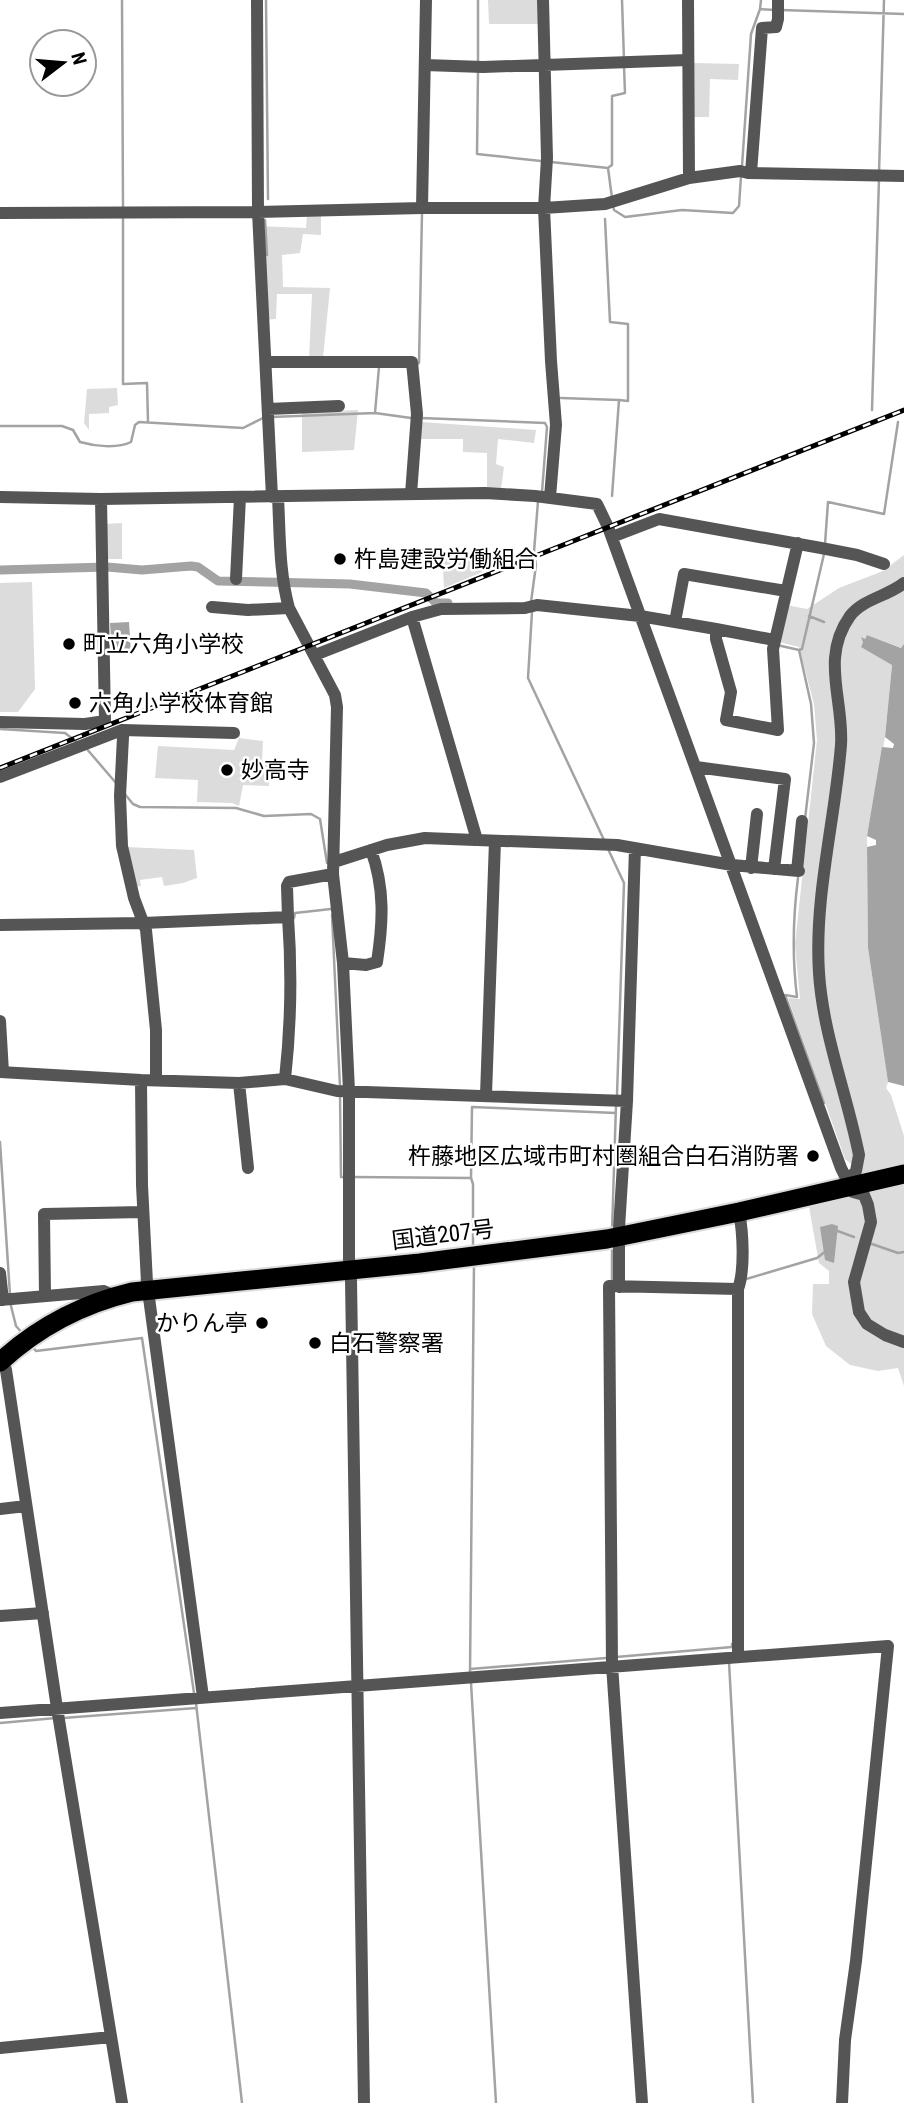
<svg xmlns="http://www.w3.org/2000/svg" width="904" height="2103" font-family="'Roboto Condensed','Noto Sans JP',sans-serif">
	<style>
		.green { fill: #dcdcdc }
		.water { fill: #a3a3a3 }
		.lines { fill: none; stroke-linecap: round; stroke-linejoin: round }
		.stream { stroke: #a3a3a3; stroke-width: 2.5 }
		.canal { stroke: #a3a3a3; stroke-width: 9 }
		.highway-casing { stroke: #dbdbdb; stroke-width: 23 }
		.minor { stroke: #555; stroke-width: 12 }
		.highway { stroke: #000; stroke-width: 19 }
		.rail-casing { stroke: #000; stroke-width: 5 }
		.rail { stroke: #fff; stroke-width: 2.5; stroke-dasharray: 8; stroke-linecap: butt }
		.poi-dot { fill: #000; stroke: #fff; stroke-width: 2.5 }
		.labels { text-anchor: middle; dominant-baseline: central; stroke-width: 5; stroke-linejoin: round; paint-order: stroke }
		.poi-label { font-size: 23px; fill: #000; stroke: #fff; text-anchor: start }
		.street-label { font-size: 23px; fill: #000; stroke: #fff }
	</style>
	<rect width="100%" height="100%" fill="#fff"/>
	<!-- green -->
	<path class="green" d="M488,0H541L542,24H489Z
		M693,63L739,64L738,80L710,79L709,117H691Z
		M321,214V235L303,234L300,253L282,255L283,287L330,288L323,358L309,359L312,294H277L276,319L262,320L256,226L306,228L307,215Z
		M117,388L118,405L109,407V413L89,414V430L84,423L87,389Z
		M358,410L354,450L302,452V412Z
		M421,422L536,430L534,443L498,439L496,464L504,467L501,489H487V453L463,452V439H419Z
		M122,523V559H104L105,524Z
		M492,552L516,558L444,588L442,555Z
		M904,555V644L902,648L867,635L861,646L892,664L885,737L867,836L868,948L888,1082L886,1088L891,1095L904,1136V1386L898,1368L878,1371L850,1365L826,1346L812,1314L813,1284H829V1271L819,1263L809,1207L861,1193L860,1171L845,1159L788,998L800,999L795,944L817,740L814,704L799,647L779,642L786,605L807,609L839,588L883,571Z
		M32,582L35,689L18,712H0V583Z
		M239,738L263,741L262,760L269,761V786L243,785L239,806L232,803L197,802L198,780L155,778L158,746L234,750Z
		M125,847L194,850L197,878L183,883L164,886L162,877L140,880L141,886L134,887Z"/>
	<!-- water -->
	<path class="water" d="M129,622L131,653L112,654L110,623Z
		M867,635L901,648L904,644V1086L888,1082L868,948L867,847L876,845V840L867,836L882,747L893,748L894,744L885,737L892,665L861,647L863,642L861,637L865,639Z
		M832,1224L838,1226L834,1263L825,1260L820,1227Z"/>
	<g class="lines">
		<!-- stream -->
		<path class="stream" d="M122,0L123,207
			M266,0L268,199
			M622,0L624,60
			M760,9L775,10
			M781,10L904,14
			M478,64V0
			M478,71L477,154L541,161
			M551,162L608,168L612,198
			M742,166L751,34L760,9L761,0
			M609,167L612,165V96L625,93L624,66
			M879,173L884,0
			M613,205L614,210L625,217L682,210L733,213L739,206L741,176
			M123,217V384L147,383L148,421
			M605,219L610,322L628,324V401L619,400L612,496
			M265,220L267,255
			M416,365L419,363L422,213
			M561,398L619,400
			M872,410L879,179
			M375,413L379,367
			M271,417L375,413L411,418
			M421,418L545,423L547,427L542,492
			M0,426H62L73,430L80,442C94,446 117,449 131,442L135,425L139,422L243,428L265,417
			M825,544L828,502L884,514L898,422
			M531,602L536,565L534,552L538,501
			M532,612L528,678L604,840
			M809,616L824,622
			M777,645L799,650L802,649L824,554
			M799,650L811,704L814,743L805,819
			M0,729L65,733L77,742
			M86,748L116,783
			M124,793L133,804L140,807L236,808L264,816L311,814L320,819L327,863
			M608,849L624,883L617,1095
			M798,878C793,917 792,957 797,997L785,995L824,1103
			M332,915L340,1087
			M294,918L295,913L331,909
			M340,1094L341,1177H345
			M0,1142L10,1295
			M352,1177L471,1178
			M835,1230L854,1237
			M612,1231L616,1105
			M872,1244L898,1253L904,1252
			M473,1250V1184L471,1178L472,1107L616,1113
			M612,1280V1245
			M743,1280L817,1258L826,1251
			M10,1302L16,1326L23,1334
			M31,1345L36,1351L142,1338L194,1693
			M616,1657L732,1647V1644
			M729,1662L753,2103
			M470,1669L606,1658
			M470,1673L474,1263
			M471,1683L496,2103
			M196,1703L242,2103
			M63,1718L196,1708
			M0,1723L56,1718"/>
		<!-- canal -->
		<path class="canal" d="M0,570L107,567L142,570L191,566L198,567L218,581L350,584L426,593L436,603H448"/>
		<defs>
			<path id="highway" d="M0,1362C38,1327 82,1304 132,1292L420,1263L607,1239L739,1212L904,1174"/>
		</defs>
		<!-- highway casing -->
		<use href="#highway" class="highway-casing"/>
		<!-- minor -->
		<path class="minor" d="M257,0L258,212L272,497
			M543,0L547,158L544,208L551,361L556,425L550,497
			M688,0L689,178
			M425,65L483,67L688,60
			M751,173L762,28L776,27L778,19V0
			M422,208L426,0
			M0,213L258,212L422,208H544L605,204L689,178L740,171L748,173L904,176
			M267,362H412L417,414L411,494
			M268,409L339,406
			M0,497L101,499L485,493L535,496L597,504L608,527L841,1168L853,1192L864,1195L868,1205L871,1222L854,1282L859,1312L867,1324L885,1335L904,1342
			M278,497C280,534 279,572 289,608L335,695L337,707L333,874L343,963L349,1091V1259L351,1280L364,2103
			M612,537L659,519L821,548L857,555L884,564
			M236,579L240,497
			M212,607L248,610L289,608
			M412,617L477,840L617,845L732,865L799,871
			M675,622L684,574L786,591
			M716,629L774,640
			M315,655L412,617L441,609L525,608L537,605L640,616L716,629V639L731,692L726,720L778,730L773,649L798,543
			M0,722L85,724L105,721L101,499
			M122,730L123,737L120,796L122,846L134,898L146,930L156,1030V1080
			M696,767L785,779L774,869
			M0,777L122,730L234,733
			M334,862L387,845L425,838L475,840
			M751,868L757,814
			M797,871L802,821
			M288,917L287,886L289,882L333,874
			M0,925L143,923L288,917C292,972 291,1025 285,1079
			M343,963L366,965L377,962C383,923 385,888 371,850
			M0,1021L3,1072
			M0,1072L141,1080L239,1083L285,1079L337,1091L627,1101
			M141,1080L142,1185L147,1283L203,1697
			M239,1083L248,1168
			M486,1095L495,841
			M850,1186V1178L856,1171L859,1155C847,1094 823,1035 819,973C814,897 835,821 841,745C844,700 820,658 850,616C863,599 888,596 904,583
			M0,1273L3,1300
			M620,1287L619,1283V1228L627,1101L635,848
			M45,1296L44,1214L143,1212
			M0,1300L104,1291L114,1296
			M1,1361L6,1370L57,1708L122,2103
			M0,1509L26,1506
			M0,1616L43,1613
			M738,1656V1289C745,1270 743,1232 739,1212
			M0,1713L888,1646L856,1961L845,2040L842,2103
			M0,2048L111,2037
			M642,2103L612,1665L609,1286L738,1289"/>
		<!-- highway -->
		<use href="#highway" class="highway"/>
		<defs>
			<path id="rail" d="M0,768L904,410"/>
		</defs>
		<!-- rail casing -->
		<use href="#rail" class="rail-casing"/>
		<!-- rail -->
		<use href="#rail" class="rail"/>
	</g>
	<!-- markers -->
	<g class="poi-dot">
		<circle cx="340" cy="559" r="7"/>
		<circle cx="69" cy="644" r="7"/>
		<circle cx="75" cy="703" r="7"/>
		<circle cx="227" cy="770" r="7"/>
		<circle cx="813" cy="1156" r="7"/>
		<circle cx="262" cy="1323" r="7"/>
		<circle cx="315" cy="1343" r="7"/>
	</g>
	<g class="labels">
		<!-- poi labels -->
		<g class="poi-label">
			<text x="354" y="559">杵島建設労働組合</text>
			<text x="83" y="644">町立六角小学校</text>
			<text x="89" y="703">六角小学校体育館</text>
			<text x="241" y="770">妙高寺</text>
			<text x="799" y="1156" text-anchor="end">杵藤地区広域市町村圏組合白石消防署</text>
			<text x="248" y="1323" text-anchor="end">かりん亭</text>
			<text x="329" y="1343">白石警察署</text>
		</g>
		<!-- street labels -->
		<g class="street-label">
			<text transform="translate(443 1235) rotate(-7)">国道207号</text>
		</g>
	</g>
	<!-- north arrow -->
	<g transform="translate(63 63) rotate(74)"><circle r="33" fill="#ffffff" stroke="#999999" stroke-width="2"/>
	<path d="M0-5L12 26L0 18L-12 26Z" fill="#000000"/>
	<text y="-10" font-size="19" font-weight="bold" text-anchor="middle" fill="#000000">N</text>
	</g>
</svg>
